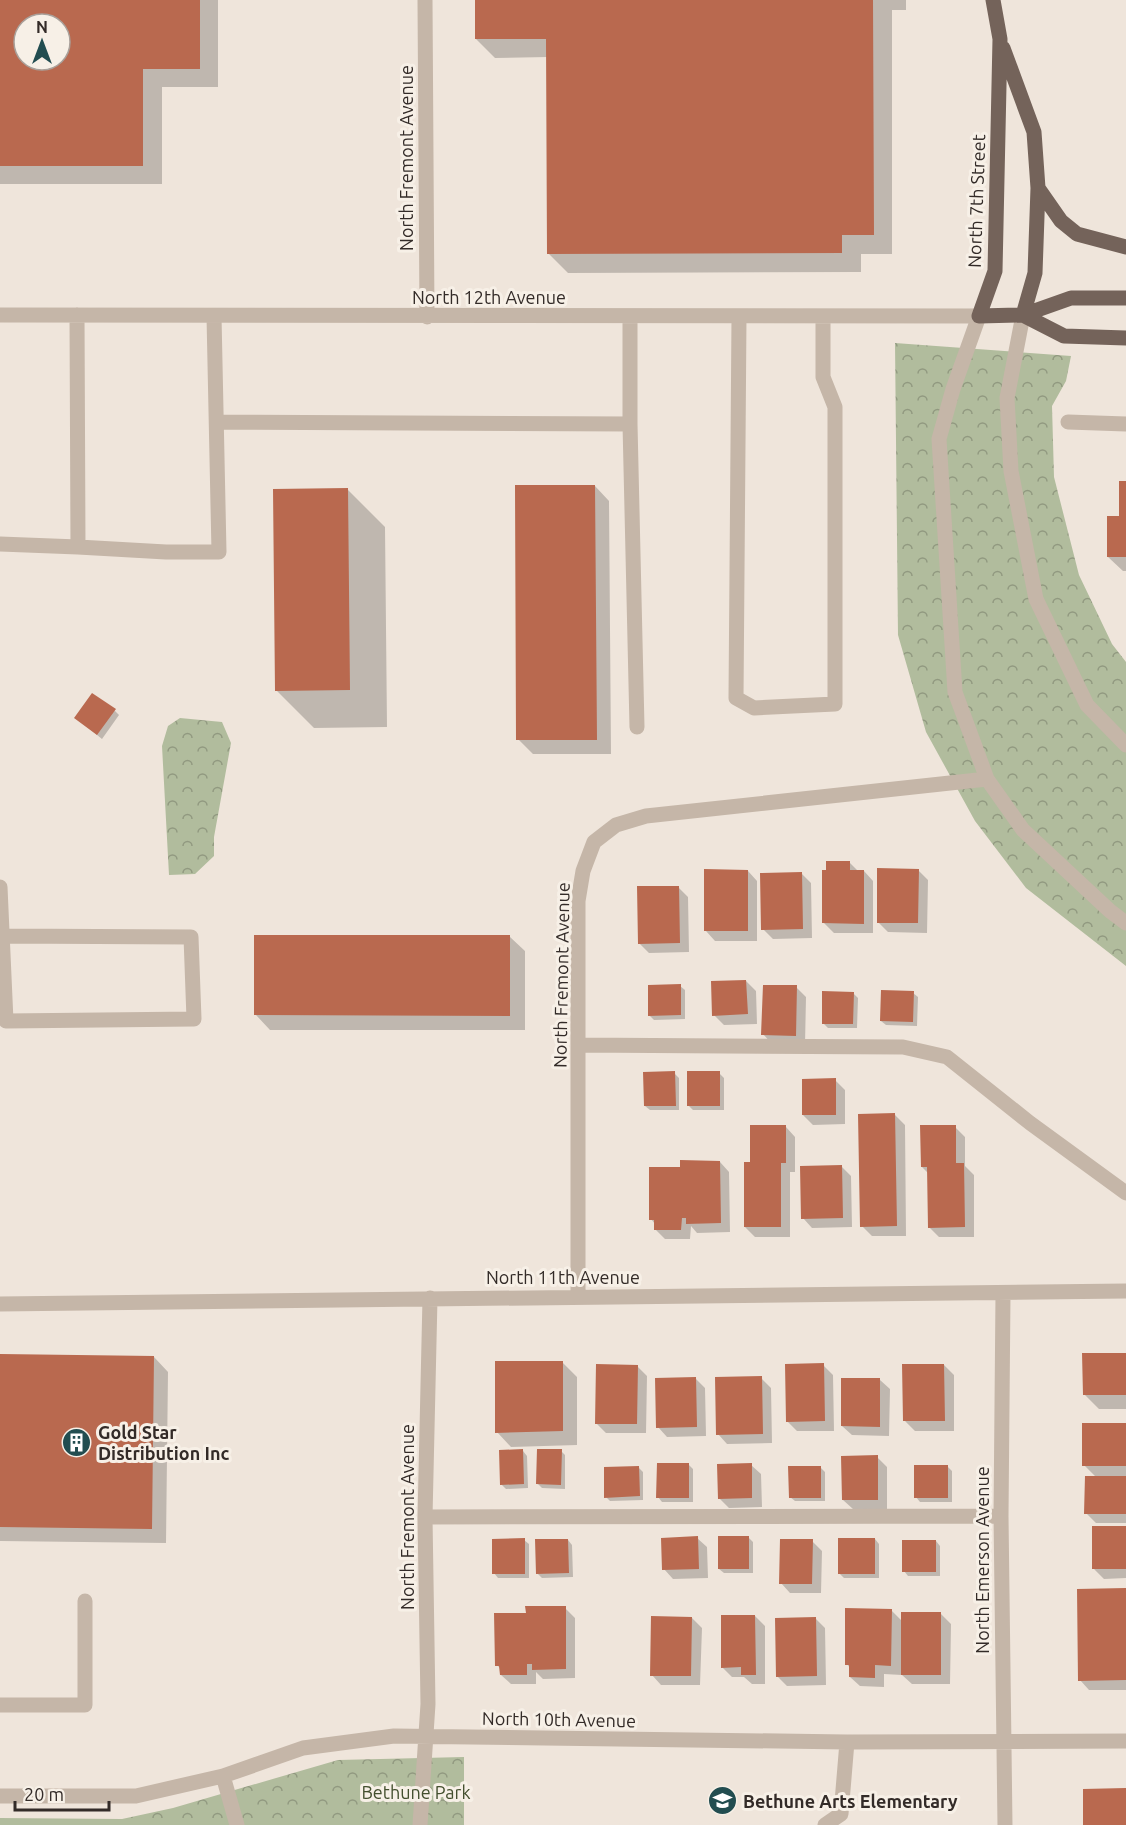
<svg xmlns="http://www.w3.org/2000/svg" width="1126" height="1825" font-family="Ubuntu,sans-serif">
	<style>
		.forest { fill: url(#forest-crowns) }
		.shadow { fill: #0003; fill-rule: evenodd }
		.building { fill: #b9694f; fill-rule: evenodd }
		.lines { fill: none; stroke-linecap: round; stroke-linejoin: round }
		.minor { stroke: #c5b6a8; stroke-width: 15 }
		.major { stroke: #74635a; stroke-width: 15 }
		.labels { text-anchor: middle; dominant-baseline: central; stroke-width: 6; stroke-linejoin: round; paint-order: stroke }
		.street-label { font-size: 18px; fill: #332b28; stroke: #f7f0e7 }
		.poi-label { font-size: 18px; font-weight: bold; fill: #332b28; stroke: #f7f0e7; text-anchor: start }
		.park-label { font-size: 18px; fill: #434f2e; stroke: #f7f0e7 }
	</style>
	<defs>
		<pattern id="forest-crowns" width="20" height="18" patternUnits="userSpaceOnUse" patternTransform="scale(1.5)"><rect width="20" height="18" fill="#b1bc9d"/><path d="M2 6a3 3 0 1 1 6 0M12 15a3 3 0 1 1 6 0" fill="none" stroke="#919980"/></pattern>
	</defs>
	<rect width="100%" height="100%" fill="#efe5db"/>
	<!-- forest -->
	<path class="forest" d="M895,343L1071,356L1066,381L1052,406L1054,477L1079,575L1112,644L1126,662V966L1026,888L975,821L926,732L898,635Z
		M180,718L222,722L231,743L214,837V856L195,874L169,875L162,746L168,726Z
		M464,1757V1825H0V1818L122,1819L173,1808L338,1760Z"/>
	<!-- shadow -->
	<path class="shadow" d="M0,0H218V87H162V184H0ZM24,24H60V60H24Z
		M476,0H906V10H892V254H861V272L568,273L549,254L548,57L495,58L476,39Z
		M1126,482V571H1123L1108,557L1120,517Z
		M595,486L609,501L611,754H533L518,739Z
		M348,490L385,527L387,727L314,728L276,690Z
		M115,711L119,715L102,739L76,718Z
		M850,863L858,871H864L873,881V933H834L824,923Z
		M918,870L928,880L927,933L888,932L878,922Z
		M748,871L757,881V941H715L706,931Z
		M801,873L811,883L812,938L773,939L763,929Z
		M678,887L688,897L689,952L649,953L639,943Z
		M510,937L525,951V1030H270L256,1015Z
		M746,981L756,991L757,1024L724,1025L714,1015Z
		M680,986L685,990V1019L654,1020L649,1015Z
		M796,987L806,997L805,1045L772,1044L763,1034Z
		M853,993L858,998L857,1028H828L823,1023Z
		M913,993L918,997L917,1026L886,1025L881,1021Z
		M674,1073L679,1078V1110H650L645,1106Z
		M719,1073L724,1078V1110H693L688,1105Z
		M835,1080L845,1090V1124L813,1125L803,1115Z
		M895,1115L905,1125L906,1236H872L862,1226Z
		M786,1127L795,1137V1172H790V1237H755L745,1227L752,1164Z
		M955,1127L965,1137V1166L974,1175V1237H939L929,1227L928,1173L922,1167Z
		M720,1162L729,1172L730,1232L697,1233L691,1226L690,1239H665L655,1229V1224L651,1219L682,1168Z
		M841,1166L851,1176L852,1227L812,1228L803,1218Z
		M1126,1354V1409H1099L1084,1394Z
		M0,1356L154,1357L168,1372L166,1543L0,1541Z
		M562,1362L577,1377V1445L511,1447L497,1432Z
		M823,1365L833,1375L834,1431H797L787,1421Z
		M944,1365L954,1375V1431H915L905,1421Z
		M637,1366L647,1376L646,1433H606L596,1423Z
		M761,1378L771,1388L772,1443L727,1444L718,1434Z
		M696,1379L705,1388L706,1436L667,1437L658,1427Z
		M880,1380L890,1389L889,1436L852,1435L842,1426Z
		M1126,1425V1523H1096L1086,1513L1096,1477L1084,1465Z
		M523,1451L527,1456L528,1488L506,1489L501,1484Z
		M561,1451L565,1455V1489L542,1488L538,1484Z
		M877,1457L887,1467V1509H853L843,1500Z
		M688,1464L693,1469V1502H662L658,1497Z
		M751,1465L761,1474L762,1507L729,1508L719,1498Z
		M947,1466L952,1471V1502H920L916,1497Z
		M638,1467L643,1472V1500L610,1501L606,1497Z
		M820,1467L825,1472V1501H795L790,1497Z
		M1126,1527V1578L1104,1579L1094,1569Z
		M748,1537L753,1542V1573H724L719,1569Z
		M697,1538L707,1547L708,1578L673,1579L664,1569Z
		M875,1539L879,1544V1578H844L839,1573Z
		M524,1540L529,1544V1578H498L494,1573Z
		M568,1540L572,1545L573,1577L542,1578L537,1573Z
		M812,1541L822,1551L821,1593H790L781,1583Z
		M936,1541L940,1546V1576H908L904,1571Z
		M1126,1590V1690H1089L1080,1680Z
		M565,1608L575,1618V1678L543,1679L536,1672V1684H511L501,1675V1669L497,1665L527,1614Z
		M891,1610L903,1622L941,1614L951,1624L950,1684H912L902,1675L884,1674V1687L860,1686L850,1677V1668L847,1664Z
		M755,1616L765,1626V1684H752L744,1677H732L722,1667Z
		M692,1618L702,1628L700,1685H661L652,1675Z
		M816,1619L825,1628L826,1685L787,1686L777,1676Z"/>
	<!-- building -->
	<path class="building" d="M0,0H200V69H143V166H0ZM24,24H60V60H24Z
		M475,0H873L874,235H842V253L547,254L546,39H475Z
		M1119,481H1126V557H1107V516H1119Z
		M515,485H595L597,740H516Z
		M348,488L350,690L275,691L273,489Z
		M92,693L116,709L97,735L74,718Z
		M826,861H850V870H864V924L822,923V870H826Z
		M877,868L919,869L918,923H877Z
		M704,869L748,870V931H704Z
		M802,872L803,929L761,930L760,873Z
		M637,886H679L680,943L638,944Z
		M254,935H510V1016L254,1015Z
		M746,980L748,1014L712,1016L711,981Z
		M681,984V1015L648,1016V985Z
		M763,985H797L796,1036L761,1035Z
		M881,990L914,991L913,1022L880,1021Z
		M822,991L854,992L853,1024H822Z
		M675,1071L676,1106H644L643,1072Z
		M687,1071H720V1106H687Z
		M836,1078V1115H802V1079Z
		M895,1113L897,1226L860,1227L858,1114Z
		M750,1125H786V1163H781V1227H744V1162H750Z
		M920,1125H956V1163H964L965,1227L928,1228L927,1167H921Z
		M680,1160L720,1161L721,1223L686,1224V1218H682L681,1230H654V1220H649V1167H680Z
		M842,1165L843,1218L801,1219L800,1166Z
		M1082,1353H1126V1395H1083Z
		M0,1354L154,1356L152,1529L0,1527Z
		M495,1361H563V1431L495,1433Z
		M824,1363L825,1421L786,1422L785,1364Z
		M596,1364L638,1365L637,1424H595Z
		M902,1364H944L945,1421H903Z
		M762,1376L763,1434L716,1435L715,1377Z
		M696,1377L697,1427L656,1428L655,1378Z
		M841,1378H880V1427L841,1426Z
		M1082,1423H1126V1466H1082Z
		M523,1449L524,1484L500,1485L499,1450Z
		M537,1449H562L561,1485L536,1484Z
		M878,1455V1500H842L841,1456Z
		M657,1463H689V1498H656Z
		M752,1463V1498L718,1499L717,1464Z
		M914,1465H948V1498H914Z
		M639,1466L640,1496L604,1498V1467Z
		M788,1466H821V1498H789Z
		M1085,1476H1126V1514H1084Z
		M1092,1526H1126V1569H1092Z
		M698,1536L699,1569L662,1570L661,1538Z
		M718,1536H749V1569H718Z
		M525,1538V1574H492V1539Z
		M838,1538H875V1574H838Z
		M535,1539H568L569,1573L536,1574Z
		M780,1539H813L812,1584H779Z
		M902,1540H936V1572H902Z
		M1126,1588V1680L1078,1681L1077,1589Z
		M525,1606H566V1669L532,1670V1664H527V1675H500L499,1666H495L494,1613H526Z
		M845,1608L892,1609L891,1666L875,1665V1678L849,1677V1665H845Z
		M901,1612H941V1675H901Z
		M721,1615H755L756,1675H741V1667L721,1668Z
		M651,1616L692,1617L691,1676H650Z
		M816,1617L817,1676L776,1677L775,1618Z
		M1126,1788V1825H1083V1789Z"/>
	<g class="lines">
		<!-- minor -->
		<path class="minor" d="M425,0L427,317
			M0,315L979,316L953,389L939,439L955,692L987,779L1023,830L1110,911L1126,923
			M77,315L78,547L166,552H219L214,316
			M1023,315L1007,398L1011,471L1036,599L1087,705L1126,745
			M630,317V424
			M739,317L736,698L754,708L835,704V407L823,377V317
			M217,422L630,424L637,727
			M1068,422L1126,424
			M0,544L78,547
			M0,887L6,1021L194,1019L191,937L2,936
			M578,1045L903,1047L947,1057L1030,1123L1126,1193
			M1003,1294L1001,1516L1005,1825
			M578,1297V901L583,871L594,842L616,825L646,816L987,779
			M0,1304L1126,1291
			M425,1517L1001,1516
			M0,1705H85V1601
			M223,1776L237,1825
			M0,1796H136L223,1776L303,1748L394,1736L847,1742L1126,1741
			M420,1825L428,1704L425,1517L430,1298
			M825,1825L841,1814L847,1742"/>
		<!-- major -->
		<path class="major" d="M993,0L1000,39L995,271L979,316L1023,315L1071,298H1126
			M1003,48L1034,132L1038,188L1035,273L1023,315
			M1038,188L1061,221L1077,234L1126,247
			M1023,315L1064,336L1126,338"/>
	</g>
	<!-- icons -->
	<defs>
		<symbol id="building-disc" viewBox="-11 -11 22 22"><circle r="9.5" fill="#224d50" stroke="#f7f0e7"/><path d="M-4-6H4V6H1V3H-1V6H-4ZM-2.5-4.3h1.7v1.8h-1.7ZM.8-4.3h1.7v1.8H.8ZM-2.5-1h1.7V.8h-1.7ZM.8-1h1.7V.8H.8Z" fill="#fff"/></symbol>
		<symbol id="school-disc" viewBox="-11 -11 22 22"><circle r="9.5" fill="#224d50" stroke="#f7f0e7"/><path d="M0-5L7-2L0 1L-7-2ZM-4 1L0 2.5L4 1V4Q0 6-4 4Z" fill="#fff"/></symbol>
	</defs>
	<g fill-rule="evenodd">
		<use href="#building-disc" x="60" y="1426" width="33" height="33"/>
		<use href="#school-disc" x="706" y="1784" width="33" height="33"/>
	</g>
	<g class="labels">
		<!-- street labels -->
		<g class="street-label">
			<text transform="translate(406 158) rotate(-90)">North Fremont Avenue</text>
			<text transform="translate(976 201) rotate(-88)">North 7th Street</text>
			<text x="489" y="297">North 12th Avenue</text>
			<text transform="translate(561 975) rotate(-89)">North Fremont Avenue</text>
			<text x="563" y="1277">North 11th Avenue</text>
			<text transform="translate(407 1517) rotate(-90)">North Fremont Avenue</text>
			<text transform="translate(982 1560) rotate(-90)">North Emerson Avenue</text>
			<text transform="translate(559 1719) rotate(1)">North 10th Avenue</text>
		</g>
		<!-- poi labels -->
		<g class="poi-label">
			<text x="98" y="1432">Gold Star<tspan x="98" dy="21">Distribution Inc</tspan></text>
			<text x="743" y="1801">Bethune Arts Elementary</text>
		</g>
		<!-- park labels -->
		<g class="park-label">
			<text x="416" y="1792">Bethune Park</text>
		</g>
	</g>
	<!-- north arrow -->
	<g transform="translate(42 42)"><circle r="28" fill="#f7f0e7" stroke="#a9a19b" stroke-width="1.5"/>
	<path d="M0-4.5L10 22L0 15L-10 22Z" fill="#224d50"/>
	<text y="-9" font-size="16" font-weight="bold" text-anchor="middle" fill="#332b28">N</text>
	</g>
	<!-- scale -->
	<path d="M15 1801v9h94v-9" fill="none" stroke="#332b28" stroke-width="3"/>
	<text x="24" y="1801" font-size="18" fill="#332b28" stroke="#f7f0e7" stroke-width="4.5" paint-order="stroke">20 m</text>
</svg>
